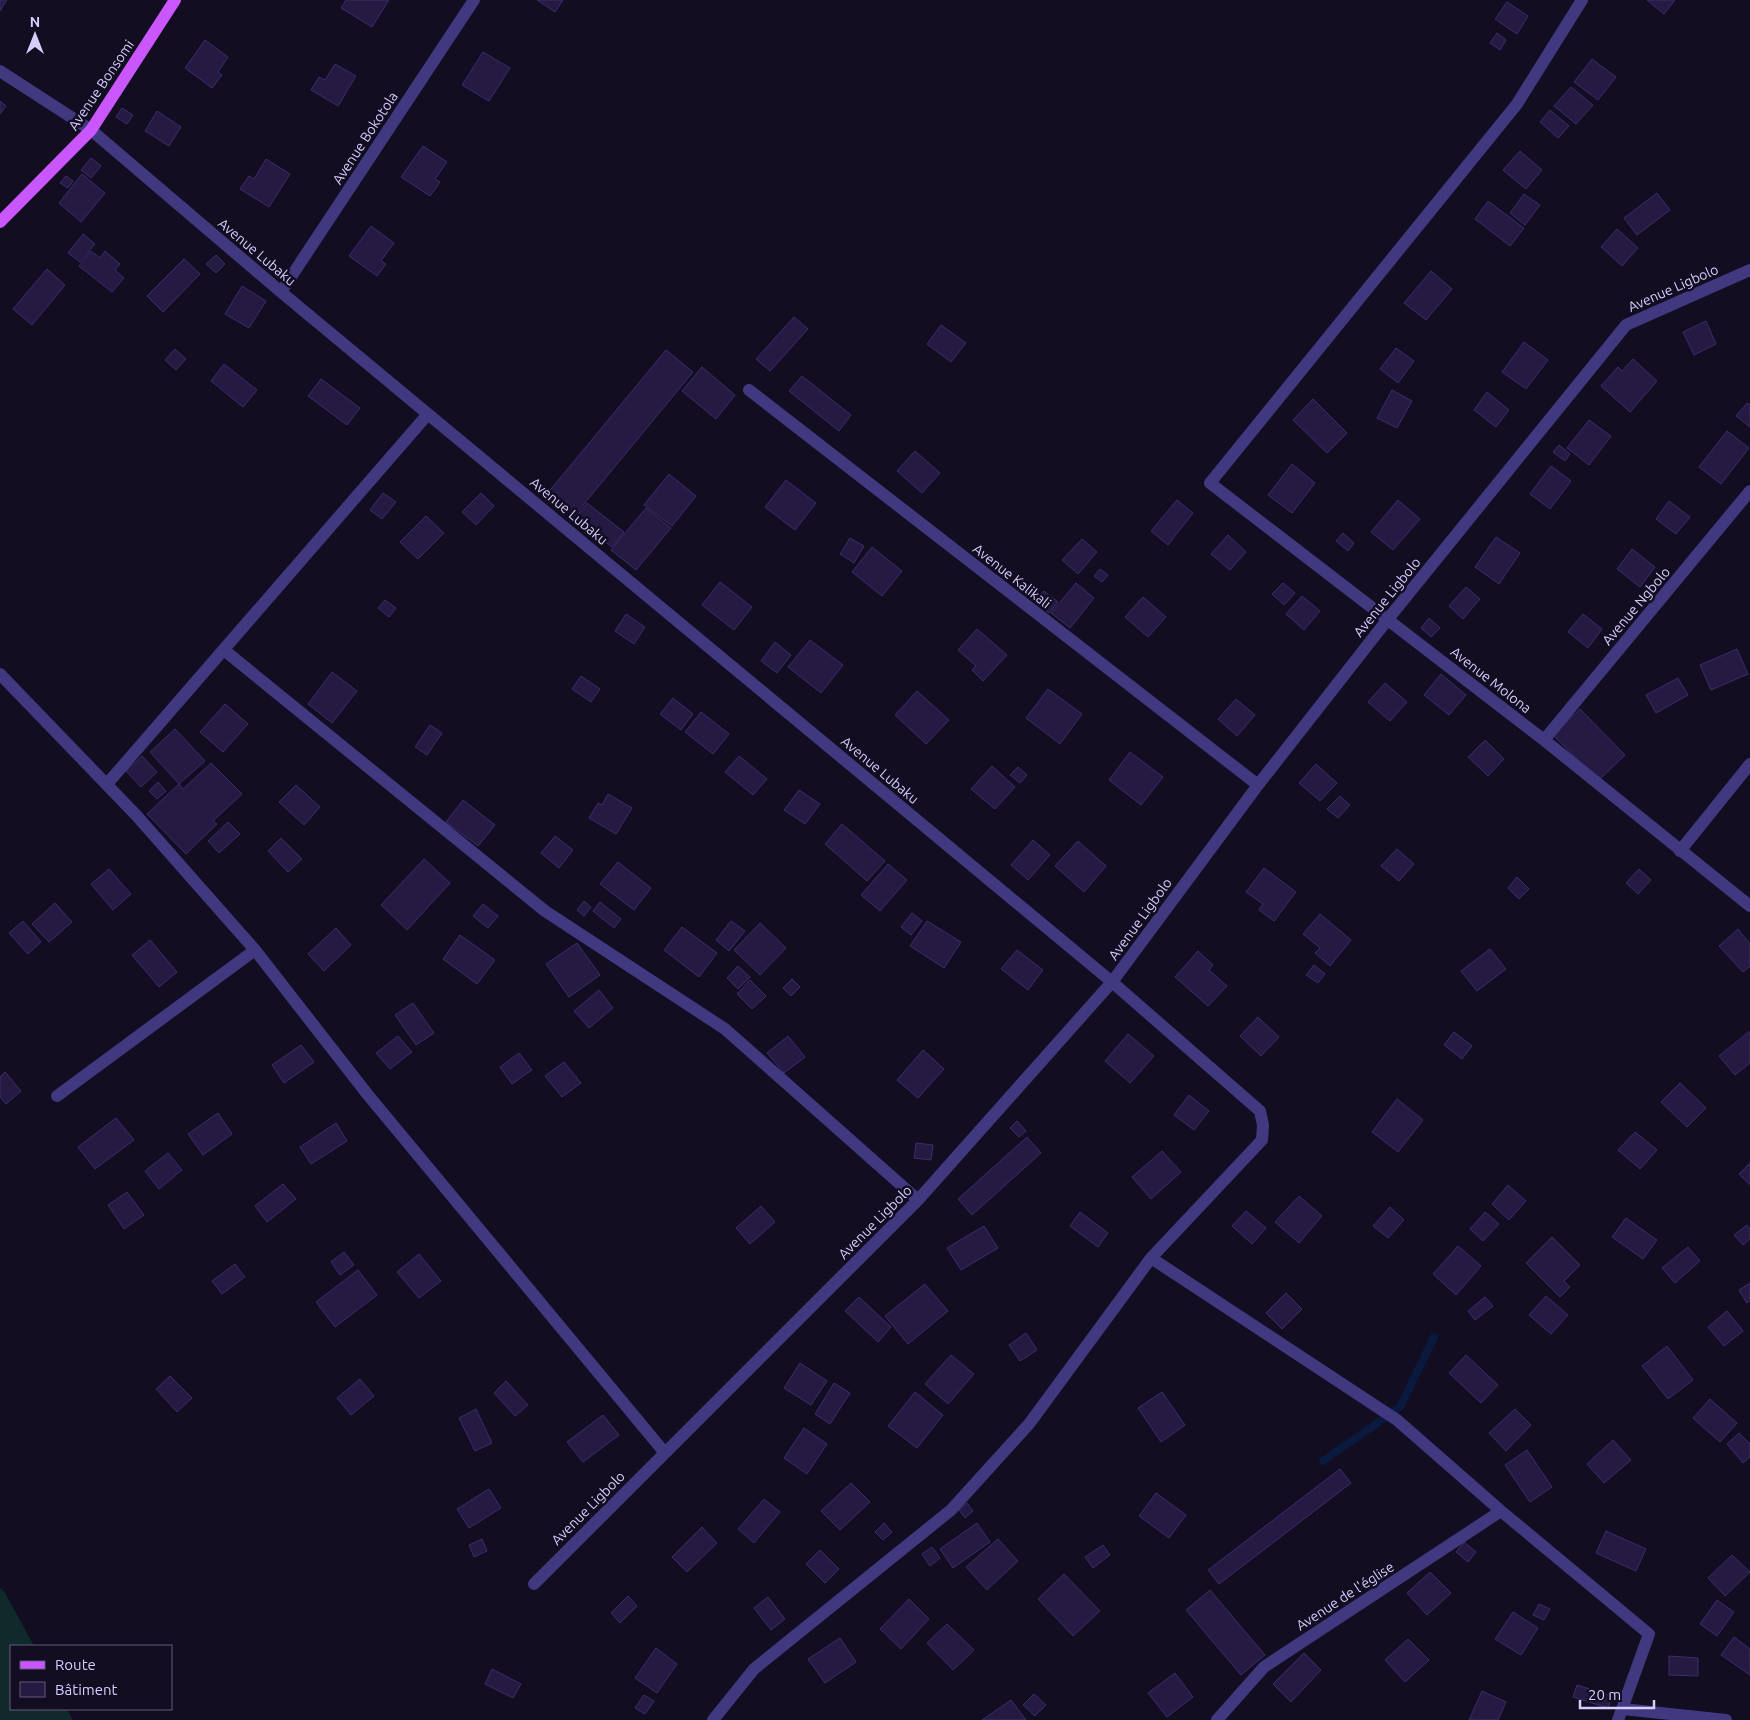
<svg xmlns="http://www.w3.org/2000/svg" width="1750" height="1720" font-family="Ubuntu,sans-serif">
	<style>
		.green { fill: #102a2b }
		.lines { fill: none; stroke-linecap: round; stroke-linejoin: round }
		.stream { stroke: #0a193e; stroke-width: 8 }
		.building { fill: #241a42; stroke: #3d2c6d }
		.street { stroke: #403980; stroke-width: 12 }
		.primary { stroke: #ca56fd; stroke-width: 12 }
		.labels { text-anchor: middle; dominant-baseline: central; stroke-width: 5; stroke-linejoin: round; paint-order: stroke }
		.street-label { font-size: 14px; fill: #d7ceff; stroke: #120d21 }
	</style>
	<rect width="100%" height="100%" fill="#120d21"/>
	<!-- green -->
	<path class="green" d="M0,1588L4,1591L34,1646H11V1709H67L73,1720H0Z"/>
	<g class="lines">
		<!-- stream -->
		<path class="stream" d="M1323,1461L1400,1407L1434,1337"/>
	</g>
	<!-- building -->
	<path class="building" d="M0,0H7L0,11Z
		M346,0H389L372,27L341,8Z
		M537,0H563L555,12Z
		M1647,0H1675L1664,14Z
		M1507,2L1528,16L1517,34L1495,19Z
		M1497,33L1506,40L1500,50L1490,43Z
		M205,40L228,57L218,72L222,75L212,88L185,68Z
		M483,52L510,68L489,101L462,85Z
		M1592,59L1616,77L1598,100L1574,82Z
		M335,64L356,76L338,106L311,90L319,77L325,80Z
		M1571,87L1593,105L1576,124L1554,106Z
		M0,101L6,106L0,114Z
		M122,108L133,115L127,124L116,117Z
		M1550,110L1569,126L1558,138L1540,122Z
		M157,111L181,127L169,146L145,131Z
		M423,146L447,162L435,179L440,182L430,196L401,177Z
		M1520,151L1542,170L1526,189L1503,170Z
		M91,158L101,166L91,178L81,170Z
		M266,159L290,174L269,207L240,189L249,176L254,179Z
		M82,174L105,193L81,222L59,203Z
		M66,176L73,181L68,188L60,183Z
		M1657,193L1670,210L1637,235L1624,218Z
		M1524,194L1540,205L1525,225L1510,213Z
		M1488,201L1524,228L1510,246L1475,219Z
		M371,226L394,243L381,261L386,264L377,276L349,256Z
		M1617,229L1638,248L1622,266L1601,247Z
		M83,234L95,244L80,262L68,253Z
		M91,251L100,258L105,251L120,264L115,270L124,278L112,292L79,266Z
		M216,255L225,264L216,273L206,264Z
		M184,259L200,274L163,312L147,296Z
		M47,269L65,285L32,325L13,309Z
		M1431,271L1452,289L1426,320L1404,303Z
		M242,286L266,301L249,328L225,314Z
		M794,317L808,329L770,371L756,359Z
		M1706,321L1716,344L1694,355L1683,332Z
		M941,325L966,343L951,362L927,344Z
		M1524,342L1548,360L1526,389L1502,372Z
		M1396,348L1414,361L1398,383L1380,369Z
		M175,349L186,359L176,370L165,360Z
		M666,350L693,372L574,516L547,494Z
		M1633,359L1657,381L1630,412L1601,386L1618,367L1622,371Z
		M224,364L257,390L243,407L211,381Z
		M702,367L735,395L716,419L682,391Z
		M802,376L851,415L839,431L789,391Z
		M321,379L360,408L347,425L308,396Z
		M1392,390L1412,401L1397,428L1377,418Z
		M1487,392L1509,410L1496,427L1474,410Z
		M1313,399L1347,433L1327,453L1293,420Z
		M1747,403L1750,405V427L1736,416Z
		M1589,420L1611,436L1589,465L1567,448Z
		M1727,431L1749,448L1721,484L1699,467Z
		M1559,445L1570,454L1565,461L1553,452Z
		M915,451L940,473L922,493L897,471Z
		M1292,464L1315,483L1292,513L1268,495Z
		M1551,466L1571,481L1550,509L1530,494Z
		M669,474L696,496L672,526L644,505Z
		M786,480L816,503L795,530L765,507Z
		M383,493L396,502L382,519L370,510Z
		M481,493L494,506L476,525L462,512Z
		M1177,500L1193,513L1168,545L1151,531Z
		M1398,500L1420,519L1393,550L1371,532Z
		M1669,501L1690,517L1676,534L1656,519Z
		M587,503L624,532L612,547L575,518Z
		M646,508L671,528L636,570L611,550Z
		M426,516L444,533L418,559L400,542Z
		M1343,533L1354,543L1348,551L1336,541Z
		M1228,535L1246,552L1230,570L1211,554Z
		M1496,537L1520,553L1499,584L1475,567Z
		M850,538L864,546L854,563L840,554Z
		M1082,539L1097,552L1078,574L1062,560Z
		M872,547L902,571L882,596L852,572Z
		M1632,549L1655,567L1640,587L1617,569Z
		M1100,569L1108,575L1102,582L1094,576Z
		M720,582L752,607L734,630L702,605Z
		M1076,583L1094,598L1070,628L1051,613Z
		M1283,583L1295,593L1284,605L1272,594Z
		M1466,587L1480,599L1463,619L1449,606Z
		M1044,591L1058,602L1049,613L1035,603Z
		M1302,596L1320,611L1304,630L1286,614Z
		M1143,597L1166,617L1148,637L1125,617Z
		M385,600L396,608L389,617L378,608Z
		M626,614L645,627L634,644L615,631Z
		M1583,614L1602,629L1588,648L1568,632Z
		M1429,618L1440,628L1431,637L1421,628Z
		M977,629L1007,655L983,681L972,670L976,666L958,650Z
		M810,640L843,665L821,693L788,667Z
		M775,642L791,655L777,673L761,661Z
		M1737,649L1748,674L1711,690L1700,665Z
		M332,672L357,691L332,723L308,704Z
		M1441,674L1466,695L1449,715L1424,695Z
		M581,676L600,689L591,702L572,689Z
		M1678,678L1688,695L1656,713L1646,695Z
		M1385,683L1407,702L1390,721L1368,702Z
		M1048,689L1082,714L1060,744L1026,718Z
		M917,691L949,720L926,744L895,715Z
		M673,698L693,714L681,730L660,714Z
		M1236,699L1255,715L1237,736L1218,719Z
		M225,704L248,724L223,752L200,732Z
		M1580,709L1625,755L1598,781L1553,735Z
		M701,712L729,734L713,754L685,732Z
		M430,725L442,733L427,755L415,747Z
		M175,729L205,761L179,784L150,752Z
		M1485,740L1504,759L1488,776L1468,757Z
		M1130,752L1163,777L1141,805L1109,780Z
		M142,756L157,772L141,787L126,771Z
		M739,756L767,779L753,795L725,772Z
		M211,763L242,794L213,821L217,824L186,854L147,814L179,784L183,789Z
		M1316,764L1337,783L1320,801L1299,783Z
		M992,766L1015,787L995,809L971,789Z
		M1018,767L1027,775L1020,783L1010,775Z
		M158,782L166,791L157,799L149,791Z
		M296,785L320,807L304,825L279,802Z
		M799,790L820,804L805,824L784,810Z
		M608,794L632,808L616,834L589,818L598,803L602,805Z
		M1340,796L1350,805L1338,818L1327,809Z
		M463,800L495,825L478,846L446,822Z
		M228,822L240,834L219,853L208,841Z
		M842,824L885,861L867,881L825,844Z
		M555,836L573,850L559,868L541,853Z
		M281,838L302,859L288,872L268,851Z
		M1033,840L1050,855L1028,880L1011,865Z
		M1078,841L1106,866L1084,892L1055,866Z
		M1397,849L1414,864L1399,881L1381,866Z
		M424,859L450,883L407,930L381,905Z
		M618,862L651,888L634,910L600,884Z
		M888,864L907,880L880,911L861,895Z
		M1264,868L1296,892L1274,921L1259,910L1263,904L1246,892Z
		M109,869L131,894L113,910L91,884Z
		M1639,869L1651,880L1638,894L1626,883Z
		M1517,877L1529,889L1519,899L1508,888Z
		M584,901L591,907L584,916L577,910Z
		M600,902L621,919L614,928L593,911Z
		M55,903L72,922L49,942L32,924Z
		M483,904L498,916L488,928L473,916Z
		M912,913L922,921L911,935L901,927Z
		M1320,914L1351,940L1330,966L1315,953L1320,948L1303,934Z
		M23,921L41,942L28,954L9,933Z
		M731,921L745,931L729,951L716,940Z
		M927,921L961,942L944,968L910,946Z
		M760,923L786,948L760,975L734,950Z
		M682,927L717,953L699,977L664,950Z
		M336,928L351,945L324,971L308,954Z
		M1738,929L1750,944V966L1743,972L1719,946Z
		M460,935L495,960L477,984L443,959Z
		M150,940L177,972L159,987L132,955Z
		M577,943L600,975L569,997L546,964Z
		M1490,949L1506,969L1477,991L1461,971Z
		M1017,950L1043,970L1028,990L1001,969Z
		M1198,951L1213,965L1209,970L1227,986L1208,1006L1175,977Z
		M1314,965L1325,974L1318,983L1306,975Z
		M738,966L750,977L738,989L727,978Z
		M792,979L800,987L791,996L783,988Z
		M750,980L766,996L752,1009L737,994Z
		M599,990L613,1008L589,1028L574,1011Z
		M413,1003L434,1033L416,1045L395,1015Z
		M1258,1017L1279,1037L1261,1056L1240,1036Z
		M1750,1031V1063L1735,1075L1719,1056Z
		M1454,1032L1472,1046L1462,1059L1444,1045Z
		M1128,1034L1154,1056L1130,1083L1105,1061Z
		M398,1036L412,1052L390,1069L376,1053Z
		M788,1036L805,1057L784,1073L767,1053Z
		M301,1045L314,1062L284,1083L272,1065Z
		M923,1050L944,1069L918,1098L897,1080Z
		M519,1053L532,1070L512,1084L500,1067Z
		M564,1062L581,1083L562,1097L545,1076Z
		M5,1072L21,1091L6,1104L0,1097V1077Z
		M1680,1083L1706,1108L1687,1127L1661,1102Z
		M1189,1095L1209,1111L1194,1130L1174,1115Z
		M1397,1099L1423,1120L1398,1152L1372,1132Z
		M218,1113L232,1134L203,1155L188,1134Z
		M116,1118L134,1140L95,1169L78,1147Z
		M1017,1121L1026,1131L1019,1137L1010,1128Z
		M336,1123L347,1141L311,1164L300,1147Z
		M1635,1132L1657,1150L1640,1169L1618,1150Z
		M1027,1137L1041,1153L972,1215L958,1199Z
		M916,1143L933,1145L931,1160L914,1158Z
		M1162,1151L1181,1172L1151,1199L1132,1177Z
		M168,1153L182,1170L159,1189L145,1171Z
		M1750,1163V1185L1739,1174Z
		M283,1184L296,1199L267,1222L255,1206Z
		M1508,1185L1526,1201L1509,1220L1492,1204Z
		M127,1192L144,1215L124,1229L108,1205Z
		M1299,1196L1322,1216L1299,1243L1275,1222Z
		M761,1206L775,1222L750,1244L736,1228Z
		M1390,1207L1404,1220L1388,1238L1373,1226Z
		M1246,1211L1266,1228L1252,1244L1232,1226Z
		M1080,1212L1108,1233L1098,1247L1070,1226Z
		M1485,1212L1499,1224L1483,1241L1470,1229Z
		M1626,1218L1657,1240L1643,1259L1612,1237Z
		M1747,1225L1750,1229V1239L1743,1245L1734,1235Z
		M984,1226L998,1248L961,1270L947,1248Z
		M1552,1237L1580,1265L1564,1281L1570,1287L1560,1297L1526,1263Z
		M1458,1246L1481,1266L1456,1295L1433,1274Z
		M1688,1247L1700,1261L1675,1283L1662,1268Z
		M344,1252L354,1265L340,1275L331,1262Z
		M419,1254L441,1281L419,1298L397,1272Z
		M235,1264L245,1277L222,1294L212,1281Z
		M358,1270L377,1295L335,1327L316,1302Z
		M1750,1283V1301L1747,1303L1739,1290Z
		M925,1284L948,1311L908,1344L885,1316Z
		M1286,1293L1302,1309L1282,1329L1266,1313Z
		M1546,1296L1568,1315L1551,1334L1529,1315Z
		M859,1297L891,1327L878,1342L845,1311Z
		M1485,1297L1493,1306L1475,1320L1468,1311Z
		M1727,1311L1743,1331L1724,1346L1708,1327Z
		M1026,1333L1037,1350L1020,1361L1009,1345Z
		M1667,1346L1693,1380L1668,1399L1642,1366Z
		M951,1355L974,1374L948,1404L925,1384Z
		M1466,1355L1498,1385L1481,1403L1449,1373Z
		M800,1363L827,1381L811,1405L784,1388Z
		M170,1376L192,1398L177,1412L156,1389Z
		M360,1379L374,1396L351,1415L337,1398Z
		M506,1381L528,1405L515,1416L494,1393Z
		M834,1383L850,1393L830,1424L815,1414Z
		M915,1392L943,1415L917,1448L888,1426Z
		M1162,1392L1185,1425L1161,1442L1138,1408Z
		M1710,1399L1737,1423L1720,1442L1693,1418Z
		M476,1409L492,1443L475,1451L459,1418Z
		M1515,1409L1531,1425L1506,1451L1489,1433Z
		M603,1415L619,1435L583,1462L567,1442Z
		M804,1428L827,1444L807,1474L784,1458Z
		M1739,1433L1750,1444V1457L1743,1463L1727,1444Z
		M1613,1440L1631,1460L1604,1483L1587,1464Z
		M1527,1450L1552,1487L1530,1502L1505,1465Z
		M1340,1469L1351,1483L1219,1584L1208,1570Z
		M851,1483L870,1502L840,1530L821,1511Z
		M489,1489L501,1508L469,1528L457,1509Z
		M1156,1493L1186,1515L1169,1538L1139,1516Z
		M764,1499L780,1512L754,1543L738,1529Z
		M967,1503L973,1511L965,1518L959,1510Z
		M884,1523L892,1532L883,1540L875,1532Z
		M977,1523L990,1542L953,1568L940,1549Z
		M702,1527L717,1543L687,1572L672,1557Z
		M1606,1531L1646,1549L1636,1571L1596,1553Z
		M482,1539L487,1551L474,1557L469,1545Z
		M998,1539L1018,1561L987,1590L966,1567Z
		M1464,1542L1476,1552L1468,1562L1456,1552Z
		M1103,1545L1110,1555L1093,1568L1085,1557Z
		M932,1547L940,1558L930,1566L922,1554Z
		M820,1550L839,1569L825,1583L806,1564Z
		M1732,1555L1750,1572L1725,1596L1708,1578Z
		M1430,1572L1451,1593L1427,1615L1407,1593Z
		M1064,1574L1100,1611L1073,1636L1038,1599Z
		M1210,1590L1265,1655L1241,1675L1186,1610Z
		M628,1596L637,1606L620,1623L611,1613Z
		M768,1597L785,1619L771,1630L754,1608Z
		M909,1599L929,1619L901,1649L880,1629Z
		M1717,1600L1734,1612L1717,1636L1700,1624Z
		M1539,1604L1550,1609L1544,1620L1533,1615Z
		M1513,1612L1538,1628L1521,1655L1495,1639Z
		M947,1624L974,1650L953,1670L927,1643Z
		M1734,1637L1750,1649V1675L1721,1655Z
		M840,1638L856,1662L825,1683L808,1659Z
		M1408,1639L1429,1660L1405,1682L1385,1660Z
		M656,1648L677,1664L657,1693L635,1678Z
		M1304,1653L1321,1670L1291,1702L1273,1684Z
		M1669,1656L1698,1658V1676L1669,1675Z
		M492,1669L521,1684L513,1698L485,1684Z
		M1175,1673L1193,1697L1167,1717L1148,1693Z
		M1577,1685L1612,1696L1608,1708L1573,1697Z
		M1482,1691L1506,1702L1498,1720H1469Z
		M1034,1694L1046,1705L1035,1716L1023,1705Z
		M644,1695L654,1701L645,1714L635,1708Z
		M1011,1700L1026,1720H982Z"/>
	<g class="lines">
		<!-- street -->
		<path class="street" d="M1582,0L1517,104L1210,483L1544,740L1750,906
			M0,71L91,130L281,292L1112,982L1260,1111L1263,1125L1262,1140L1151,1258L1029,1424L951,1510L754,1669L713,1720
			M281,292L474,0
			M749,390L1258,785
			M224,650L545,911L725,1029L918,1200
			M0,674L136,815L255,950L368,1095L665,1453
			M1544,740L1750,491
			M107,784L428,414
			M1680,851L1750,764
			M57,1096L255,950
			M1151,1258L1397,1420L1501,1511L1649,1634L1618,1720
			M534,1584L918,1200L1112,982L1258,785L1388,619L1626,325L1750,270
			M1623,1709L1726,1720
			M1217,1720L1264,1667L1501,1511"/>
		<!-- primary -->
		<path class="primary" d="M0,222L91,130L175,0"/>
	</g>
	<g class="labels">
		<!-- street labels -->
		<g class="street-label">
			<text transform="translate(101 85) rotate(-56)">Avenue Bonsomi</text>
			<text transform="translate(365 138) rotate(-57)">Avenue Bokotola</text>
			<text transform="translate(257 252) rotate(40)">Avenue Lubaku</text>
			<text transform="translate(1673 288) rotate(-24)">Avenue Ligbolo</text>
			<text transform="translate(569 511) rotate(40)">Avenue Lubaku</text>
			<text transform="translate(1012 576) rotate(38)">Avenue Kalikali</text>
			<text transform="translate(1387 597) rotate(-51)">Avenue Ligbolo</text>
			<text transform="translate(1636 606) rotate(-50)">Avenue Ngbolo</text>
			<text transform="translate(1491 680) rotate(38)">Avenue Molona</text>
			<text transform="translate(880 770) rotate(40)">Avenue Lubaku</text>
			<text transform="translate(1140 919) rotate(-54)">Avenue Ligbolo</text>
			<text transform="translate(875 1222) rotate(-45)">Avenue Ligbolo</text>
			<text transform="translate(588 1508) rotate(-45)">Avenue Ligbolo</text>
			<text transform="translate(1345 1596) rotate(-33)">Avenue de l'église</text>
		</g>
	</g>
	<!-- legend -->
	<rect x="10" y="1645" width="162" height="65" fill="#120d21" stroke="#615a7a"/>
	<rect x="20" y="1661" width="25" height="8" fill="#ca56fd" stroke="#615a7a"/>
	<text x="55" y="1670" font-size="15" fill="#d7ceff">Route</text>
	<rect x="20" y="1682" width="25" height="15" fill="#241a42" stroke="#615a7a"/>
	<text x="55" y="1695" font-size="15" fill="#d7ceff">Bâtiment</text>
	<!-- north arrow -->
	<g transform="translate(35 35)" stroke="#120d21" stroke-width="4" paint-order="stroke">
	<path d="M0-4L9 19L0 12L-9 19Z" fill="#d7ceff"/>
	<text y="-8" font-size="14" font-weight="bold" text-anchor="middle" fill="#d7ceff">N</text>
	</g>
	<!-- scale -->
	<path d="M1580 1700v8h74v-8" fill="none" stroke="#d7ceff" stroke-width="2.5"/>
	<text x="1588" y="1700" font-size="15" fill="#d7ceff" stroke="#120d21" stroke-width="4" paint-order="stroke">20 m</text>
</svg>
